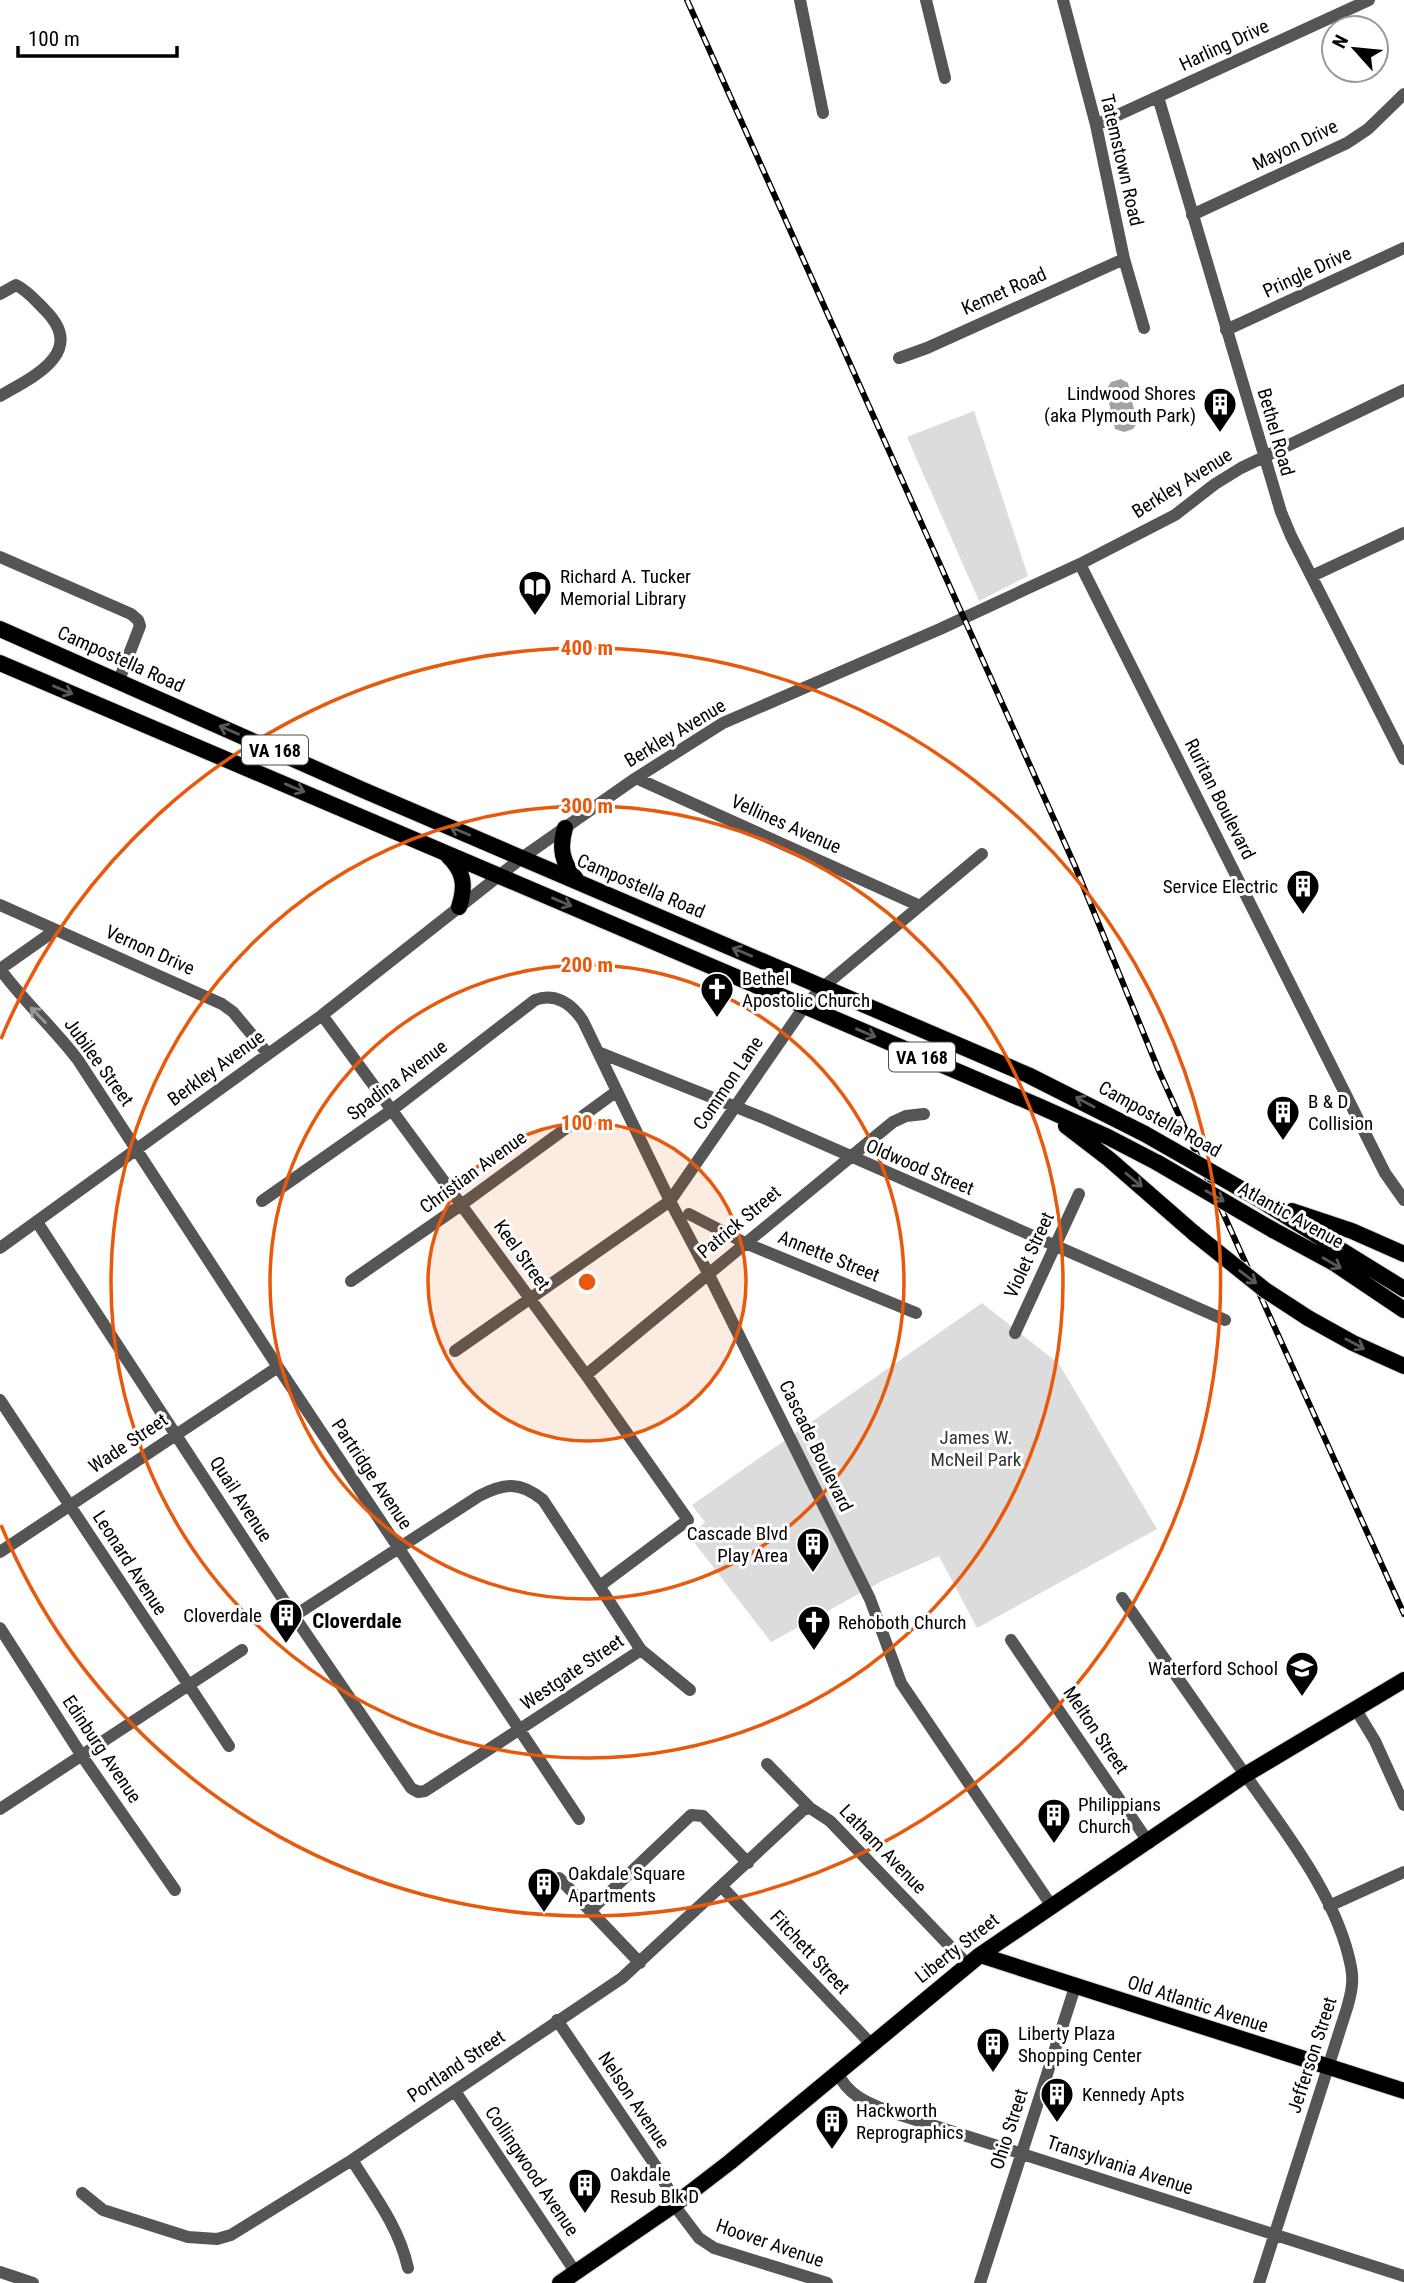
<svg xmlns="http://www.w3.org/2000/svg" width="1404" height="2283" font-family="'Roboto Condensed',sans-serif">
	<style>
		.green { fill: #dcdcdc }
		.water { fill: #a3a3a3 }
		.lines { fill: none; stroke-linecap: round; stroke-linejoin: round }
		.major-casing { stroke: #dbdbdb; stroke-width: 18 }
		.minor { stroke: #555; stroke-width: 12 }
		.major { stroke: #000; stroke-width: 16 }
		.rail-casing { stroke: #000; stroke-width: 6 }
		.rail { stroke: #fff; stroke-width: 3.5; stroke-dasharray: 10; stroke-linecap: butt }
		.major-bridge-casing { stroke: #dbdbdb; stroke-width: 18; stroke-linecap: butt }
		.major-bridge { stroke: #000; stroke-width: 16 }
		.oneway { stroke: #595959 }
		.oneway2 { stroke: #999 }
		.ring { fill: none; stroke: #e8590c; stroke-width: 3.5 }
		.labels { text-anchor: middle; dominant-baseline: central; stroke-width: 6; stroke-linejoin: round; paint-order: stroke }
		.shield { fill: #fff; stroke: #4c4c4c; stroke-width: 2 }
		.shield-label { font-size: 18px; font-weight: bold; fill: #000 }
		.street-label { font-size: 19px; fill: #000; stroke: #fff }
		.poi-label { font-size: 19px; fill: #000; stroke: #fff; text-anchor: start }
		.park-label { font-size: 19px; fill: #333; stroke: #fff }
		.neighbourhood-label { font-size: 21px; font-weight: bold; fill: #000; stroke: #fff }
		.centre { fill: #e8590c; stroke: #fff; stroke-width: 3.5 }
		.ring-label { font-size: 21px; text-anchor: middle; font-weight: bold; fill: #e8590c; stroke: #fff; stroke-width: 6; stroke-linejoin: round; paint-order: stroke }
	</style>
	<rect width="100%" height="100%" fill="#fff"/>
	<!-- green -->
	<path class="green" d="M974,411L1028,576L979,601L907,437Z
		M982,1303L1059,1364L1157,1529L977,1628L939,1556L884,1580L771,1642L690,1537L705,1522L692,1505Z"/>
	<!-- water -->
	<path class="water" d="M1121,379L1128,383L1137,423L1133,429L1124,432L1115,429L1106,390L1111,382Z"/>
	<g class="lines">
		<defs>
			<path id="major" d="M0,629L363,790L1028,1075L1145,1134
				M0,663L1041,1107L1108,1137L1158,1163
				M565,828C559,848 562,863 576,879
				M448,856C464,871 466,886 459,907
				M1066,1126L1109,1159L1195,1234
				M1257,1198L1404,1289
				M1292,1211L1352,1231L1404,1254
				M1273,1230L1334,1263L1404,1310
				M1308,1318L1353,1343L1404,1366
				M980,1955L1404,2091
				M560,2283L674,2205L730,2162L980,1955L1245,1775L1404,1680"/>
		</defs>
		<!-- major casing -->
		<use href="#major" class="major-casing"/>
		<!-- minor -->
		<path class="minor" d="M800,0L823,113
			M926,0L945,78
			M1063,0L1096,125L1124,259L1144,328
			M1158,97L1281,512L1291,536L1404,759
			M1096,125L1369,0
			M1192,215L1347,143L1368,129L1404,94
			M0,294L16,285C28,291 36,301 45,310C88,353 31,378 0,396
			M1226,330L1404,248
			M899,358L927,348L1124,259
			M0,557L131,614L138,620L140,626L119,680
			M1080,564L1385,1173L1404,1200
			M1312,576L1404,533
			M636,778L920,906
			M0,905L222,1004L233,1012L268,1054
			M54,931L0,969C24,1002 54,1028 78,1060L278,1367L579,1819
			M322,1015L586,1375L688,1520L601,1585
			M598,1052L766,1119L1225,1320
			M262,1201L392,1110L535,1000C555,992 572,1004 583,1021L670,1201L708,1273L870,1599L901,1683L1051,1905
			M689,1214L745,1243L916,1313
			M37,1222L294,1616L411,1788L418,1792L425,1791L641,1650
			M0,1248L321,1016L523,857L636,778L723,723L940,629L1080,564L1175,515L1215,484L1241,468L1404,390
			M351,1281L461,1205L617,1091
			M1015,1333L1079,1194
			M455,1351L670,1201L804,1007L823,987L982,854
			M586,1375L893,1122L906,1116L924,1114
			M0,1400L229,1746
			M0,1552L278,1367
			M1122,1598C1163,1656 1203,1715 1244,1773C1283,1829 1338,1897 1351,1967C1354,1982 1351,1994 1347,2008L1259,2283
			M294,1616L479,1496C504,1483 520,1481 543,1500L641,1650L690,1690
			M0,1628L82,1756L175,1890
			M1011,1640L1149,1843
			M1355,1708L1375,1741L1404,1805
			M767,1764L810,1808L830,1821L968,1965
			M0,1809L242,1650
			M559,1878L640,1963
			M722,1887L871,2044
			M1329,1906L1404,1872
			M590,1911L691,1815L703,1816L748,1863
			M557,2020L655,2165L672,2196L674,2205L699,2238L714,2248L827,2283
			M837,2072C848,2095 865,2102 888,2111L1404,2276
			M455,2091L576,2273
			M352,2160C374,2195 399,2227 408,2268
			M82,2193L103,2210L188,2237L217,2239L231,2235L352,2160L622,1978L803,1810L810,1808
			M0,2272L33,2283
			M980,2283L1075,1987"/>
		<!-- major -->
		<use href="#major" class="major"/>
		<defs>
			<path id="rail" d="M687,0L1075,866L1159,1071L1404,1614"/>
		</defs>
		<!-- rail casing -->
		<use href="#rail" class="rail-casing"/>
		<!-- rail -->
		<use href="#rail" class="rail"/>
		<defs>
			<path id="major-bridge" d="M1145,1134L1257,1198
				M1158,1163L1273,1230
				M1195,1234L1265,1290L1308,1318"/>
		</defs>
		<!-- major-bridge casing -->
		<use href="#major-bridge" class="major-bridge-casing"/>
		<!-- major-bridge -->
		<use href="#major-bridge" class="major-bridge"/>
	</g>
	<!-- one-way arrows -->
	<defs><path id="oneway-shaft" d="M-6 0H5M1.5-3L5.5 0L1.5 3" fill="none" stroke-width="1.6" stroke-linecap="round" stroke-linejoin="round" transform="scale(1.75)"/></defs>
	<g class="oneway">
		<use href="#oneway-shaft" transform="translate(63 690) rotate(23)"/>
		<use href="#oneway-shaft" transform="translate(229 730) rotate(-156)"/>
		<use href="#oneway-shaft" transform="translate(295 788) rotate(23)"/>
		<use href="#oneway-shaft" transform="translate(460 831) rotate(-157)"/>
		<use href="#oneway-shaft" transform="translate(562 902) rotate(23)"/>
		<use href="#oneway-shaft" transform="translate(742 952) rotate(-157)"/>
		<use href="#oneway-shaft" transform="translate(866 1033) rotate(23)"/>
		<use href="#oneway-shaft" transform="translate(1085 1102) rotate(-152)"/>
		<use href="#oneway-shaft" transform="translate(1134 1180) rotate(40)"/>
		<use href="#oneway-shaft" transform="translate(1215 1196) rotate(30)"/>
		<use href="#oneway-shaft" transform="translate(1332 1263) rotate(30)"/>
		<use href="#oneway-shaft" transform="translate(1248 1277) rotate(37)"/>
		<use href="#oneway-shaft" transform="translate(1355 1344) rotate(28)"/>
	</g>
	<use class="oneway2" href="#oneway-shaft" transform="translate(38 1015) rotate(-135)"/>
	<!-- distance rings -->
	<circle cx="587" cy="1282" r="159" fill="#e8590c" fill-opacity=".12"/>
	<g class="ring">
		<circle cx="587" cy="1282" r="159"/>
		<circle cx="587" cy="1282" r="317"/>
		<circle cx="587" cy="1282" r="476"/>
		<path d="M1 1039A634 634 0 1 1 1 1525"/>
	</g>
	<!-- icons -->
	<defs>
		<symbol id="building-pin" viewBox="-11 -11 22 30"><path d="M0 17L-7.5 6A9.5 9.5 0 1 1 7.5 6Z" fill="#000" stroke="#fff"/><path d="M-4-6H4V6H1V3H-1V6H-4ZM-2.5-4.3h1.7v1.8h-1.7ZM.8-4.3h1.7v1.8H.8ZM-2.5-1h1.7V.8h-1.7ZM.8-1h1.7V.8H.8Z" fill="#fff"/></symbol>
		<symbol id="library-pin" viewBox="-11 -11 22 30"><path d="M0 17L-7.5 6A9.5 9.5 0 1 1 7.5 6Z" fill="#000" stroke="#fff"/><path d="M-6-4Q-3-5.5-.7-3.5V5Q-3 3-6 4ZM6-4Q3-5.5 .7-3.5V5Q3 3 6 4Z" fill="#fff"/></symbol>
		<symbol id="church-pin" viewBox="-11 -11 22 30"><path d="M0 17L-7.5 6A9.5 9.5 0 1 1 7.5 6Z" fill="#000" stroke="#fff"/><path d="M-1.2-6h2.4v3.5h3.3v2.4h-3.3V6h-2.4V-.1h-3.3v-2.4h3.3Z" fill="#fff"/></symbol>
		<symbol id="school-pin" viewBox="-11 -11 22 30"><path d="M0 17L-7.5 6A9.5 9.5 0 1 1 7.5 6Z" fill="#000" stroke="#fff"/><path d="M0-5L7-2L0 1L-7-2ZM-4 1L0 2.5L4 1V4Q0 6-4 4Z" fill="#fff"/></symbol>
	</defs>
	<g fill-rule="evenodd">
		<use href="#building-pin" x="1201" y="385" width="38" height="52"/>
		<use href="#library-pin" x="516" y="568" width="38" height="52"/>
		<use href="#building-pin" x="1284" y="867" width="38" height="52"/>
		<use href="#church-pin" x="698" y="970" width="38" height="52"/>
		<use href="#building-pin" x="1264" y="1093" width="38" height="52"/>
		<use href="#building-pin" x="794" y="1525" width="38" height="52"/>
		<use href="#building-pin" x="267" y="1596" width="38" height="52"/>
		<use href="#church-pin" x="795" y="1603" width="38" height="52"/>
		<use href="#school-pin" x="1283" y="1649" width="38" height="52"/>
		<use href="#building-pin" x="1035" y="1796" width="38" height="52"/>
		<use href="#building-pin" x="525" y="1865" width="38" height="52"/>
		<use href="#building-pin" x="974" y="2025" width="38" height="52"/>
		<use href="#building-pin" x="1038" y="2075" width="38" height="52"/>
		<use href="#building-pin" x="813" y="2102" width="38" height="52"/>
		<use href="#building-pin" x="566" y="2166" width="38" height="52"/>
	</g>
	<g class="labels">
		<!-- shield labels -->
		<g class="shield">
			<rect x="242" y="735.5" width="66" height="29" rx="5"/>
			<rect x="889" y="1042.5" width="66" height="29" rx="5"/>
		</g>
		<g class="shield-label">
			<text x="275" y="750">VA 168</text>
			<text x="922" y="1057">VA 168</text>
		</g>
		<!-- street labels -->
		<g class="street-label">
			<text transform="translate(1224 45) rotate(-25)">Harling Drive</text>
			<text transform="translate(1295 145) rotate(-26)">Mayon Drive</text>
			<text transform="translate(1122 160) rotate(77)">Tatemstown Road</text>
			<text transform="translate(1307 272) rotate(-25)">Pringle Drive</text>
			<text transform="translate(1004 291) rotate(-24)">Kemet Road</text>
			<text transform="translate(1276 432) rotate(74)">Bethel Road</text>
			<text transform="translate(1182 483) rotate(-32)">Berkley Avenue</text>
			<text transform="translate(121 659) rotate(24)">Campostella Road</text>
			<text transform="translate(675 733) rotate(-31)">Berkley Avenue</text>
			<text transform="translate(1220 799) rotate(63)">Ruritan Boulevard</text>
			<text transform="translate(786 824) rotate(24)">Vellines Avenue</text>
			<text transform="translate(641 886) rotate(23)">Campostella Road</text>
			<text transform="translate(150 950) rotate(24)">Vernon Drive</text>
			<text transform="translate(99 1062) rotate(54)">Jubilee Street</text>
			<text transform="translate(216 1068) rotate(-36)">Berkley Avenue</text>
			<text transform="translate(397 1080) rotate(-37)">Spadina Avenue</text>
			<text transform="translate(728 1083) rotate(-56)">Common Lane</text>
			<text transform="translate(1160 1119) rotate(29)">Campostella Road</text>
			<text transform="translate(920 1167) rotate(23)">Oldwood Street</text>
			<text transform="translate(473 1172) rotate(-36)">Christian Avenue</text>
			<text transform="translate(1291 1215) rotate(29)">Atlantic Avenue</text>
			<text transform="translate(739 1222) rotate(-40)">Patrick Street</text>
			<text transform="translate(522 1255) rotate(54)">Keel Street</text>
			<text transform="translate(1029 1255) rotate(-65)">Violet Street</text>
			<text transform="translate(829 1256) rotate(22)">Annette Street</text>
			<text transform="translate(128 1443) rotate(-34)">Wade Street</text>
			<text transform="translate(816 1446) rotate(64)">Cascade Boulevard</text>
			<text transform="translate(372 1474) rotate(56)">Partridge Avenue</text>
			<text transform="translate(241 1499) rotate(57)">Quail Avenue</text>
			<text transform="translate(130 1563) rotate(57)">Leonard Avenue</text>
			<text transform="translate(572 1672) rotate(-34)">Westgate Street</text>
			<text transform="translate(1096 1730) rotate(56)">Melton Street</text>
			<text transform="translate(102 1749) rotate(56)">Edinburg Avenue</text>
			<text transform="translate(883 1849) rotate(46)">Latham Avenue</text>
			<text transform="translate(957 1948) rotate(-38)">Liberty Street</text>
			<text transform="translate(810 1952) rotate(47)">Fitchett Street</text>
			<text transform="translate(1198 2004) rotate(18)">Old Atlantic Avenue</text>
			<text transform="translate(1312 2055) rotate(-72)">Jefferson Street</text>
			<text transform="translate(456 2066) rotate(-34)">Portland Street</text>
			<text transform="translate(634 2100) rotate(56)">Nelson Avenue</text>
			<text transform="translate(1009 2129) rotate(-72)">Ohio Street</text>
			<text transform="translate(1120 2165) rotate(18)">Transylvania Avenue</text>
			<text transform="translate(532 2171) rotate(56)">Collingwood Avenue</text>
			<text transform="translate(770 2243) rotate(19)">Hoover Avenue</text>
		</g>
		<!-- poi labels -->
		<g class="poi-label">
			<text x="1196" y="393" text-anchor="end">Lindwood Shores<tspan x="1196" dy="22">(aka Plymouth Park)</tspan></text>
			<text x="560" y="576">Richard A. Tucker<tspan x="560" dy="22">Memorial Library</tspan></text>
			<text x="1278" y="886" text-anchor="end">Service Electric</text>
			<text x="742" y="978">Bethel<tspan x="742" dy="22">Apostolic Church</tspan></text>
			<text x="1308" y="1101">B &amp; D<tspan x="1308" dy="22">Collision</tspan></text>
			<text x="788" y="1533" text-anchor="end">Cascade Blvd<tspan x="788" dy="22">Play Area</tspan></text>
			<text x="262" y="1615" text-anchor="end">Cloverdale</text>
			<text x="838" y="1622">Rehoboth Church</text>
			<text x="1278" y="1668" text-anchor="end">Waterford School</text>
			<text x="1078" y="1804">Philippians<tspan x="1078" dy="22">Church</tspan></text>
			<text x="568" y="1873">Oakdale Square<tspan x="568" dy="22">Apartments</tspan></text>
			<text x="1018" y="2033">Liberty Plaza<tspan x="1018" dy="22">Shopping Center</tspan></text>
			<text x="1082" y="2094">Kennedy Apts</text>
			<text x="856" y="2110">Hackworth<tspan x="856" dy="22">Reprographics</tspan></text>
			<text x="610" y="2174">Oakdale<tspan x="610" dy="22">Resub Blk D</tspan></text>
		</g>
		<!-- park labels -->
		<g class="park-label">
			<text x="976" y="1437">James W.<tspan x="976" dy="22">McNeil Park</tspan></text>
		</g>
		<!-- neighbourhood labels -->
		<g class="neighbourhood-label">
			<text x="357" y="1621">Cloverdale</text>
		</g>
	</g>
	<circle cx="587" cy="1282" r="10" class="centre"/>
	<g class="ring-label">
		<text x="587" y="655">400 m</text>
		<text x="587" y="813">300 m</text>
		<text x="587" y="972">200 m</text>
		<text x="587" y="1130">100 m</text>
	</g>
	<!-- north arrow -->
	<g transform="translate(1355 49) rotate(297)"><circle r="33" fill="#ffffff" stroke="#999999" stroke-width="2"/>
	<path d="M0-5L12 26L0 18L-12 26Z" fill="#000000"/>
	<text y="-10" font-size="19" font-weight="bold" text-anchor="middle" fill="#000000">N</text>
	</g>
	<!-- scale -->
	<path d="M18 46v10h159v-10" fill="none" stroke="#000000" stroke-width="3.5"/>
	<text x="28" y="46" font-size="21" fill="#000000" stroke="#ffffff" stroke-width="5" paint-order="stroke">100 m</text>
</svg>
